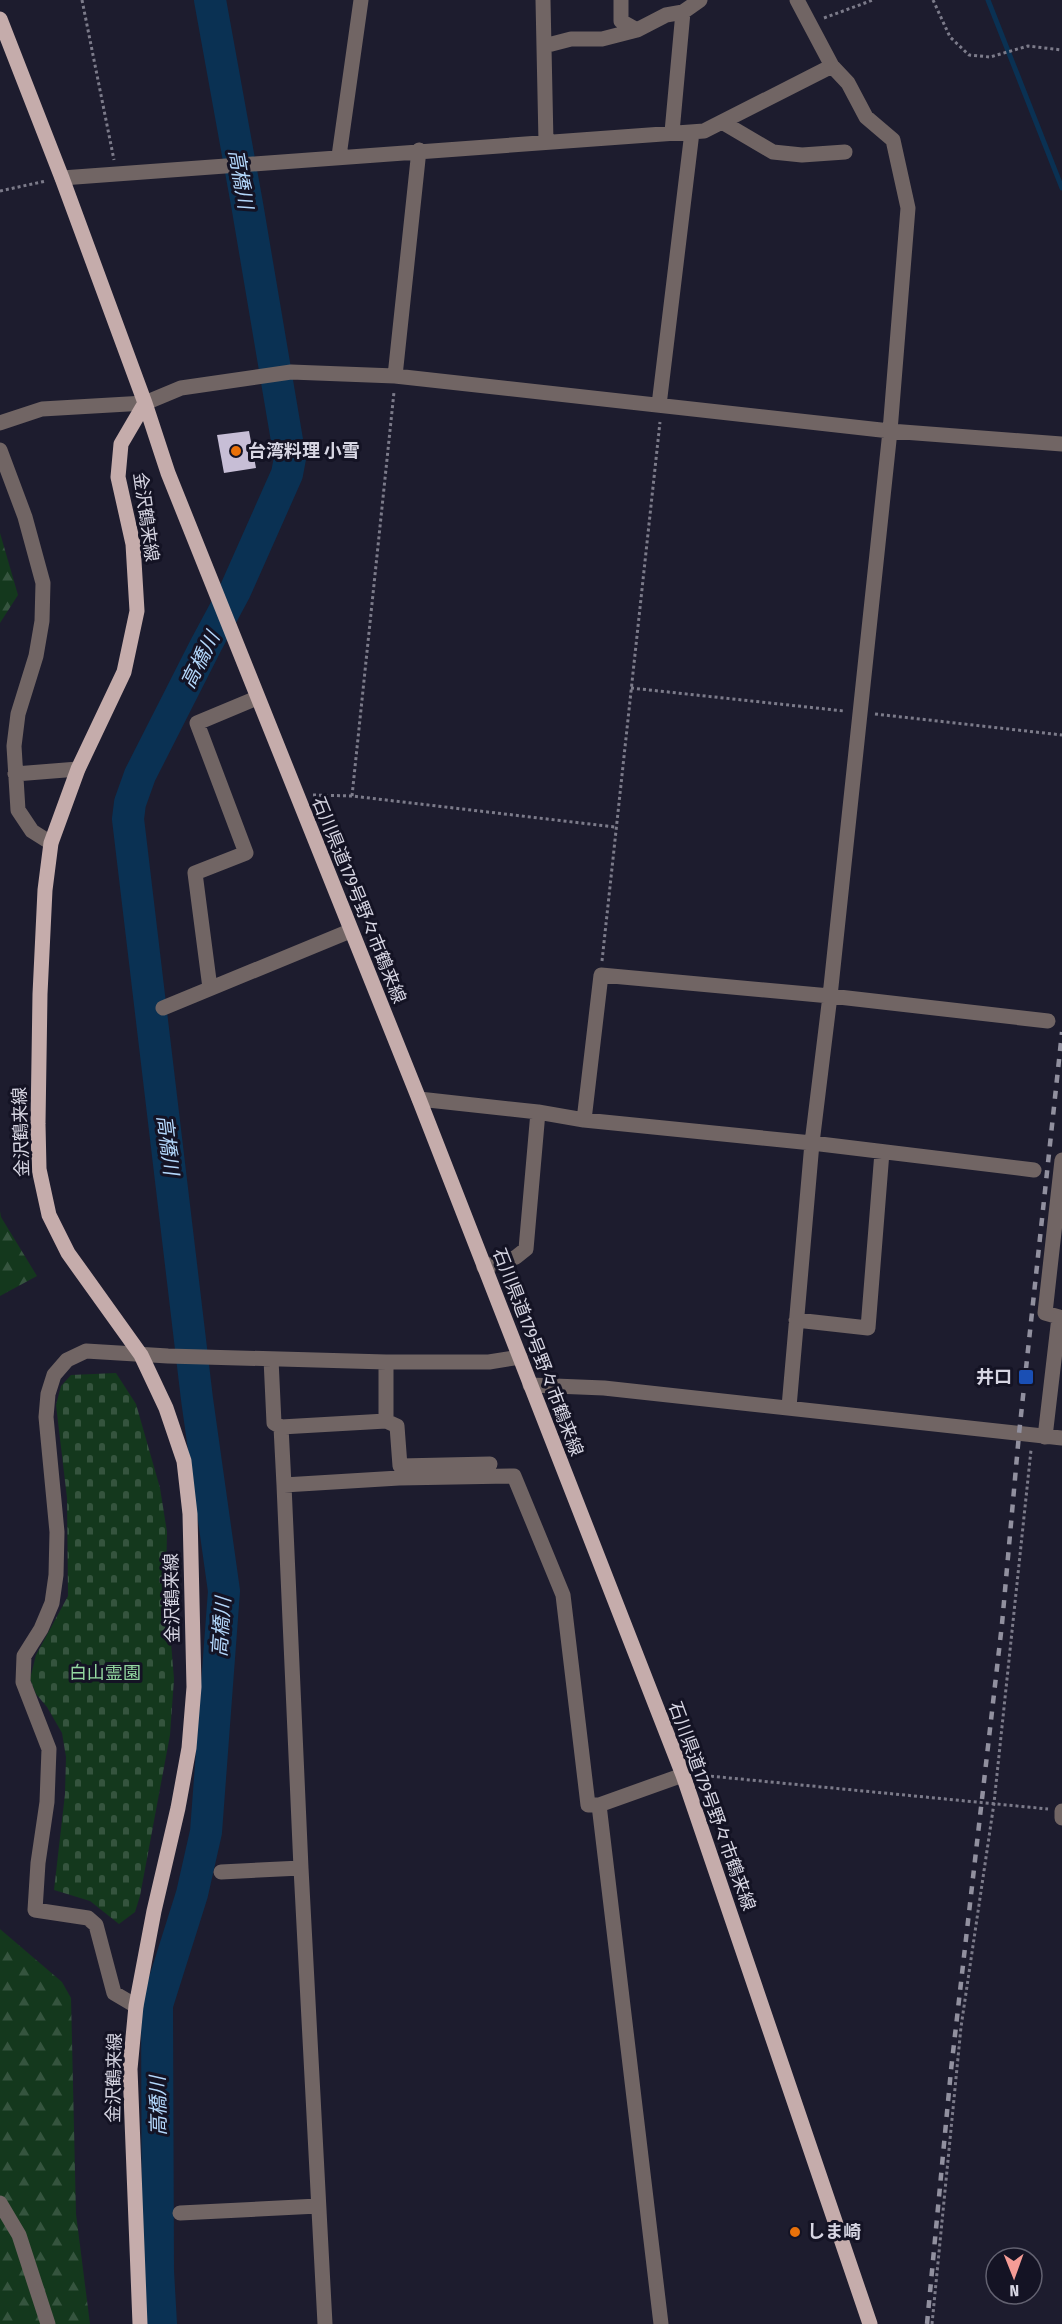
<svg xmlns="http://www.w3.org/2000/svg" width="1062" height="2324" font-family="'Fira Sans Condensed','Noto Sans JP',sans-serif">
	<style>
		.forest { fill: url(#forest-firs) }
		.cemetery { fill: url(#cemetery-stones) }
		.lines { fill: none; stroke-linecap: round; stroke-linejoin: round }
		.stream { stroke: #0a3153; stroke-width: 5 }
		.river { stroke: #0a3153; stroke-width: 32 }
		.building { fill: #c7bed6 }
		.path { stroke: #7c7b8a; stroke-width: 3; stroke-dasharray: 3 3; stroke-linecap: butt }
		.minor { stroke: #716564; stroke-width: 15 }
		.major { stroke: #c5acab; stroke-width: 15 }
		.rail { stroke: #91909f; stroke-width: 4.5; stroke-dasharray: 8 8; stroke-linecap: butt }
		.food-dot { fill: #e8710a; stroke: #141324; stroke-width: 2 }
		.transit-dot { fill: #1a4fb4; stroke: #141324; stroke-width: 2 }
		.labels { text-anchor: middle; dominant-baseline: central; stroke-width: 6; stroke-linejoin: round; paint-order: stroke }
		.poi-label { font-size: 18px; font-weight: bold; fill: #d7d6e3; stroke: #141324; text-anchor: start }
		.street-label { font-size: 18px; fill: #d7d6e3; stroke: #141324 }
		.park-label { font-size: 18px; fill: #94d9a1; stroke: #141324 }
		.water-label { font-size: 20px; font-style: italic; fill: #b3d7fb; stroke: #141324 }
	</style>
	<defs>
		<pattern id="forest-firs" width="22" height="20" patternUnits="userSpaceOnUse" patternTransform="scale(1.5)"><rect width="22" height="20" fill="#14381d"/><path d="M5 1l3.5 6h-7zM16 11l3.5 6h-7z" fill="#35543e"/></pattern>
		<pattern id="cemetery-stones" width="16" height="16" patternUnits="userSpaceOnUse" patternTransform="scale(1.5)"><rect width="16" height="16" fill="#14381d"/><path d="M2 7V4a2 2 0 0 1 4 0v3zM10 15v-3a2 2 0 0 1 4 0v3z" fill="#35543e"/></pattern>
	</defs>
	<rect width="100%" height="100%" fill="#1d1c2e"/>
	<!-- forest -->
	<path class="forest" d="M0,533L18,595L0,623Z
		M0,1211L1,1217L37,1276L0,1296Z
		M0,1920V1929L62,1982L71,1998L76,2214L90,2324H0Z"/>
	<!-- cemetery -->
	<path class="cemetery" d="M116,1373L136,1404L160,1488L167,1532L166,1582L174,1679L170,1735L140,1896L135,1912L119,1924L90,1901L54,1890L65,1794L66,1757L62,1733L47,1707L36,1694L30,1679L36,1655L68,1596L67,1498L56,1405L61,1386L71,1375Z"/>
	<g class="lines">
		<!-- stream -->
		<path class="stream" d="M988,0L1062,188"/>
		<!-- river -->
		<path class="river" d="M161,2324L158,2271L157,2005L192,1894L206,1832L224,1591L197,1399L128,819L130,803L140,775L206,645L235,591L287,474L290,458L247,204L210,0"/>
	</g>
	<!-- building -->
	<path class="building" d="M249,431L256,468L224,473L217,435Z"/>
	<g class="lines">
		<!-- path -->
		<path class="path" d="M82,0L114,160
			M933,0L950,37L969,55L990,57L1028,46L1062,50
			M824,18L873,0
			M0,191L46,181
			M631,688L844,711
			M875,714L1062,735
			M313,795L352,796L615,827
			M352,796L394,392
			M602,961L660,422
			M699,1775L1048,1809
			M932,2324L961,2027L994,1803L1031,1450"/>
		<!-- minor -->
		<path class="minor" d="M543,0L546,142
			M621,0V21L637,30
			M544,46L571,39H602L637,30L666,15L683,12L700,0
			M722,122L773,152L802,155L845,152
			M672,132L683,12
			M339,156L361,0
			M62,178L704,131L832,66
			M395,376L419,150
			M659,405L692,132
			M0,423L42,409L145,403L181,388L291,372L395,376L890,431L1062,444
			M0,450L25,517L43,583L42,621L36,656L18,714L14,746L18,810L32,831L51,843
			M15,774L78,769
			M210,988L195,873L246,853L197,723L257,698
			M163,1008L350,931
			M419,1099L538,1112L526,1249L516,1257L484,1267
			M538,1112L584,1120L812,1143L1034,1170
			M584,1120L601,975L830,996L1048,1021
			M796,1320L868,1328L882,1152
			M271,1359L274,1423L281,1427L386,1421V1362
			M530,1385L604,1388L1062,1438
			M789,1407L812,1143L830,996L890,431L908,208L893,140L866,117L848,83L832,66L797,0
			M386,1421L397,1426L400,1466L490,1464
			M281,1427L284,1485L399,1478L514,1476L563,1595L588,1805H599
			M1045,1437L1059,1317L1045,1313L1062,1160
			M284,1485L301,1868L325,2324
			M1062,1811V1818
			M221,1872L301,1868
			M136,2006L114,1993L96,1925L88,1918L35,1910L38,1863L47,1802L49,1749L23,1682L24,1656L41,1629L52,1603L56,1575L57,1532L46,1417L48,1394L54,1375L67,1360L86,1351L168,1356L386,1362H489L520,1357
			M0,2203L19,2235L48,2324
			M180,2213L318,2206
			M661,2324L599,1805L683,1775"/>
		<!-- major -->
		<path class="major" d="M0,19L62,178L145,403L121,444L118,477L133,544L137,611L124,672L78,769L51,843L45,890L40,994L38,1124L39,1169L49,1215L68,1253L141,1355L166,1408L184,1461L190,1514L194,1687L189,1748L178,1808L154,1911L136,2006L130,2069L140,2324
			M145,403L168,473L419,1099L683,1775L870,2324"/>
		<!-- rail -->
		<path class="rail" d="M927,2324L951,2070L1002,1624L1019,1434L1062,1032"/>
	</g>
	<!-- markers -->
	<g class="food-dot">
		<circle cx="236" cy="451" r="6"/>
		<circle cx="795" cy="2232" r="6"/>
	</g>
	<rect class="transit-dot" x="1018" y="1369" width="16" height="16" rx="3"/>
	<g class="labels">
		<!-- poi labels -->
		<g class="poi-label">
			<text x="248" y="451">台湾料理 小雪</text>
			<text x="1012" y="1377" text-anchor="end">井口</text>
			<text x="807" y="2232">しま崎</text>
		</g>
		<!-- street labels -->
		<g class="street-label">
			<text transform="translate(146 517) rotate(82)">金沢鶴来線</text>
			<text transform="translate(359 900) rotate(68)">石川県道179号野々市鶴来線</text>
			<text transform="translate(21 1132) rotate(-92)">金沢鶴来線</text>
			<text transform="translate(538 1352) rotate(69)">石川県道179号野々市鶴来線</text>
			<text transform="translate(172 1598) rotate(-91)">金沢鶴来線</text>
			<text transform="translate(712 1806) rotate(70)">石川県道179号野々市鶴来線</text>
			<text transform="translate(114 2078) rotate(-89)">金沢鶴来線</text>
		</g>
		<!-- park labels -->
		<g class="park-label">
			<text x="105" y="1673">白山霊園</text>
		</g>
		<!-- water labels -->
		<g class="water-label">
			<text transform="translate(241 179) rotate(80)">高橋川</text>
			<text transform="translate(200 660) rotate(-63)">高橋川</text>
			<text transform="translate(168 1145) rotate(83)">高橋川</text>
			<text transform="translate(221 1627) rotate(-86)">高橋川</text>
			<text transform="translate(158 2106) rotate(-91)">高橋川</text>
		</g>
	</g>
	<!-- north arrow -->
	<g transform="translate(1014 2276) rotate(179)"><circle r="28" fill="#141324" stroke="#626170" stroke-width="1.5"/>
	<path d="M0-4.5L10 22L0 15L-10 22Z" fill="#f59c96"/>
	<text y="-9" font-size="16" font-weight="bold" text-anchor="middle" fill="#d7d6e3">N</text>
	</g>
</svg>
